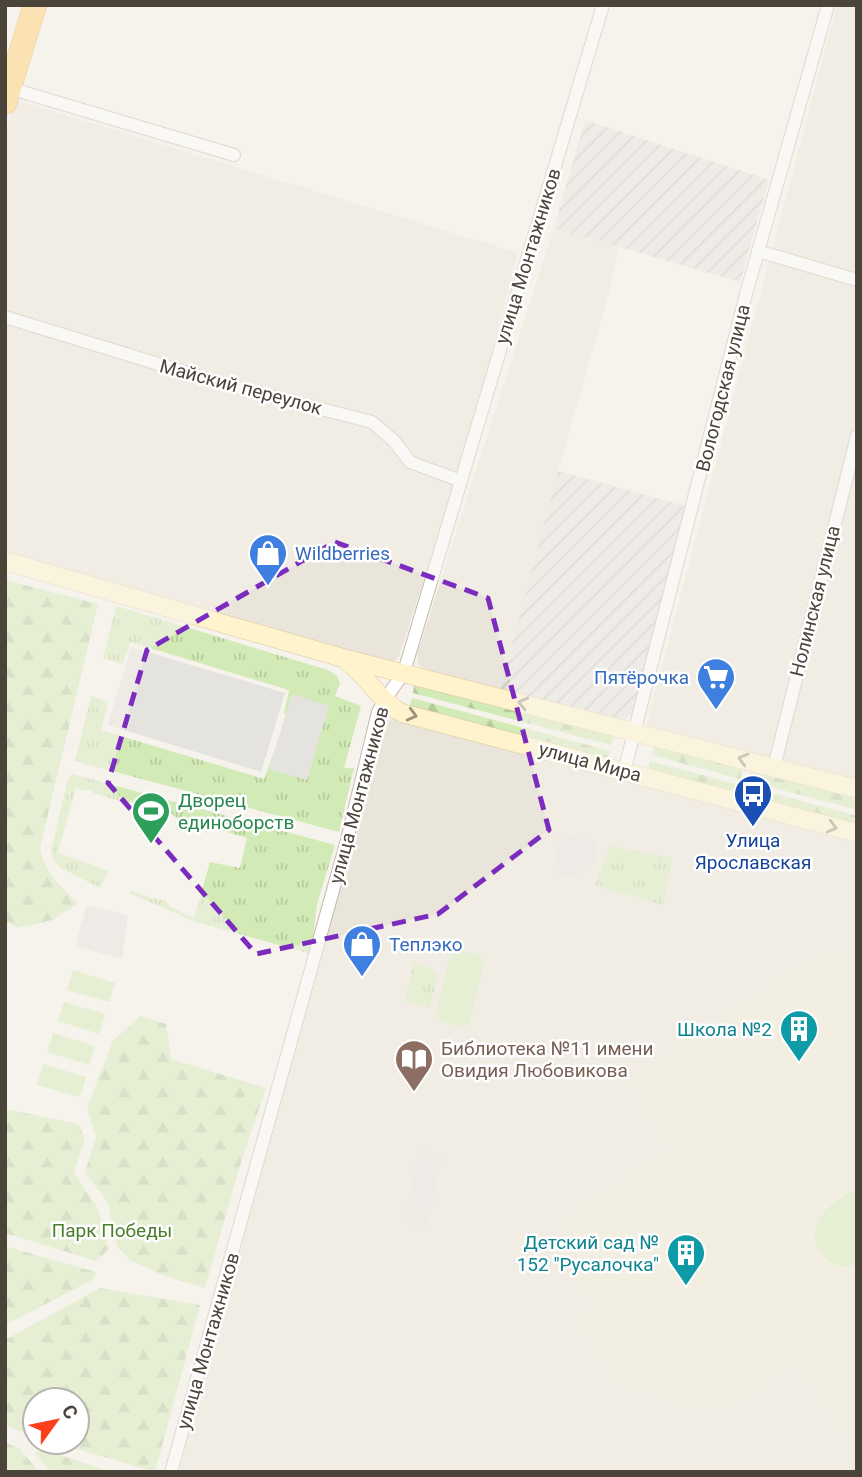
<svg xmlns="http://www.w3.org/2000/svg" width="862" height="1477" font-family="Roboto,sans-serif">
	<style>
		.residential { fill: #eae5da }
		.industrial { fill: url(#industrial-furrows) }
		.education { fill: #efe8d6 }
		.grass { fill: url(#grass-tufts) }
		.forest { fill: url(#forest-firs) }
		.garden { fill: #d2eab5 }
		.parking { fill: #e5e3e0 }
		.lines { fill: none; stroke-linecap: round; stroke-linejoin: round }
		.street-casing { stroke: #c2bbae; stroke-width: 14 }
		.secondary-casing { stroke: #d6c79b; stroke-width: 19 }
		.highway-casing { stroke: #e0a43c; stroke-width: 24 }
		.street { stroke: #fff; stroke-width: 12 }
		.secondary { stroke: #fff3cd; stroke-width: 18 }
		.highway { stroke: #ffcf6e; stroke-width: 23 }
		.oneway { stroke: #9c937c }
		.marked { fill: none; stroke: #7b2cbf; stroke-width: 5; stroke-dasharray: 14 9; stroke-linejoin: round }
		.labels { text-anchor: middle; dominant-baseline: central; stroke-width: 5; stroke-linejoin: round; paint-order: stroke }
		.street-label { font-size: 19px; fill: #4b4439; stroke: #fff }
		.shop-label { font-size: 19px; fill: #366cbe; stroke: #fff; text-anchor: start }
		.leisure-label { font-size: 19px; fill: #27864d; stroke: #fff; text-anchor: start }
		.transit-label { font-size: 19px; fill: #164399; stroke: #fff }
		.culture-label { font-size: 19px; fill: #0d838f; stroke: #fff; text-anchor: end }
		.education-label { font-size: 19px; fill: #785e54; stroke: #fff; text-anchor: start }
		.park-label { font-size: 19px; fill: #4a7f2a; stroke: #fff }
	</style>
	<defs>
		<pattern id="industrial-furrows" width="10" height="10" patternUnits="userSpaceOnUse" patternTransform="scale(1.75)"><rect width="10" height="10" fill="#e6e2dd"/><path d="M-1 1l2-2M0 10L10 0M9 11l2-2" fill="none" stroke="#c7c3be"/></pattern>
		<pattern id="grass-tufts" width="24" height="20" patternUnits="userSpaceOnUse" patternTransform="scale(1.75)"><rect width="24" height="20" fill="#d2eab5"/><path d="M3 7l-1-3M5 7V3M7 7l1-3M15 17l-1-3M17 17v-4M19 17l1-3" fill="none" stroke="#b6ca9c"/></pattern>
		<pattern id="forest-firs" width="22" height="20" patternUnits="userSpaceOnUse" patternTransform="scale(1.75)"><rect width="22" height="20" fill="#d2eab5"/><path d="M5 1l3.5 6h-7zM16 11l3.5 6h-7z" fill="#b6ca9c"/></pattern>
	</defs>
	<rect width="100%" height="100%" fill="#f6f3ec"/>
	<!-- residential -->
	<path class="residential" d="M837,5H857V786L649,727L647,723Z
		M16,100L518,253L461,467L399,656L395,660L386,662L372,659L5,551V136Z
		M554,228L619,247L607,300L558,471L499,692L423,668L418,664L417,654Z
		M394,718L857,838V1472H179L384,723Z"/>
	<!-- industrial -->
	<path class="industrial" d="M585,120L769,180L740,282L554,228Z
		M558,471L686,506L633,711L624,721L499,692Z"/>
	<!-- education -->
	<path class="education" d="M831,948L857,988V1438L850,1443L801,1359L726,1406H686L616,1380L578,1322L596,1309L562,1254L576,1212L673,1147L629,1079Z"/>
	<!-- grass -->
	<path class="grass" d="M116,606L328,670L337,676L340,683L335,696L361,706L344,768H354L339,832L75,761L91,696L108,702L101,730L264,779L275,749L294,755L304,720L284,714L289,690L130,642L123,664L103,658Z
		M72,774L335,845L317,904L311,954L193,921L129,893L131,891L151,898L164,900L171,907L194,918L210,862L240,868L247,838L216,829L213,826L208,828L175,817L171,813L166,815L134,806L132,801L127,803L93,793L90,789L86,791L76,788L58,853L109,871L100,888L59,867L53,858L51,851L68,778Z
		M610,846L672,858L663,905L595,885Z
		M414,962L438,972L430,1008L405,1001Z"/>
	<!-- forest -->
	<path class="forest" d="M5,580L98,604L40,848C45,873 60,886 78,903L52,920L17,928L5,920Z
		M414,685L614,734L611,745L413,693Z
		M412,698L610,751L607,760L409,709Z
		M655,744L743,768L740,779L652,755Z
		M650,761L739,785L736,795L648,772Z
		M750,770L857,799V810L748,781Z
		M746,786L857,816V826L744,797Z
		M140,1016L166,1024L171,1059L266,1088L241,1162L205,1288L165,1276L131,1261L117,1246L108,1203L85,1172L96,1137L87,1108L113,1041Z
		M5,1109L79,1124L85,1139L74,1172L97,1207L109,1249L96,1261L5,1233Z
		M5,1246L96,1272L94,1279L5,1325Z
		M100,1288L200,1305L155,1472L53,1442H77V1400H35V1437L5,1425V1340Z
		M5,1442L20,1449L39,1472H5Z
		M43,1449L111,1472H51L35,1453Z"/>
	<!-- garden -->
	<path class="garden" d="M459,950L480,955L484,962L470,1022L465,1027L441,1022L436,1014L451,953Z
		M73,970L115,983L109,1002L67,990Z
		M64,1002L105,1014L99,1034L58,1021Z
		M53,1033L95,1046L89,1065L47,1052Z
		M43,1064L86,1077L80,1097L37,1085Z
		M857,1189V1266C823,1272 802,1239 824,1212C832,1202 846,1195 857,1189Z"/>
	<!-- parking -->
	<path class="parking" d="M131,647L285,693L261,772L108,725Z
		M292,694L329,706L307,780L269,769Z
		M561,833L596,842L598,860L576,878L553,874Z
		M87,905L128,915L122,959L75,946Z
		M419,1149L442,1155L427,1228L405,1222Z"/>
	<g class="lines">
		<defs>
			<path id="street" d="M9,88L234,155
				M758,251L857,280
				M5,317L227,385L372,422L394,441L410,462L461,481
				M774,767L857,436
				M624,772L746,294L828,5
				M171,1472L347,840L378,712L384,701L404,672L603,5"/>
			<path id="secondary" d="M5,561L343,658L857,789
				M348,662C369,678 379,701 402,713L857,833"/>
			<path id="highway" d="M5,103L35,5"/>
		</defs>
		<!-- street casing -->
		<use href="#street" class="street-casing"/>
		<!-- secondary casing -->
		<use href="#secondary" class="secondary-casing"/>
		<!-- highway casing -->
		<use href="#highway" class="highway-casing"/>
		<!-- street -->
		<use href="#street" class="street"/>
		<!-- secondary -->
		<use href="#secondary" class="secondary"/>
		<!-- highway -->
		<use href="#highway" class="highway"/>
	</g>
	<!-- one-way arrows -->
	<defs><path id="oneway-chevron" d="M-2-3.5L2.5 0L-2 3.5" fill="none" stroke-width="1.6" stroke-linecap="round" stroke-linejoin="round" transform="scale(1.75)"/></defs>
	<g class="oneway">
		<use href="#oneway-chevron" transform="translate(523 703) rotate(-166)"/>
		<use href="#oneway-chevron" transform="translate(412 715) rotate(15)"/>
		<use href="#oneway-chevron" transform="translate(743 759) rotate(-165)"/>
		<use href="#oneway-chevron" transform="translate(832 827) rotate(15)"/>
	</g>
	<!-- marked area -->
	<path d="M0 0H862V1477H0ZM335,542L488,598L549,830L438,914L256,954L108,783L147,650Z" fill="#f6f3ec" fill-opacity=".55" fill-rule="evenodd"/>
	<path class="marked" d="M335,542L488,598L549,830L438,914L256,954L108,783L147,650Z"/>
	<!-- icons -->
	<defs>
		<symbol id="shop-pin" viewBox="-11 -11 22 30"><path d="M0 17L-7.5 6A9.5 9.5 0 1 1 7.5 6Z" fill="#3f7fe0" stroke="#fff"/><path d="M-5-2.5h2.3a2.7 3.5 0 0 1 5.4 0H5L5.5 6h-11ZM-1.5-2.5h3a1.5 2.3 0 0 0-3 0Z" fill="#fff"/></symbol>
		<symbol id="supermarket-pin" viewBox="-11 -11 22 30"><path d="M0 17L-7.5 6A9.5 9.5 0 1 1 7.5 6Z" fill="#3f7fe0" stroke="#fff"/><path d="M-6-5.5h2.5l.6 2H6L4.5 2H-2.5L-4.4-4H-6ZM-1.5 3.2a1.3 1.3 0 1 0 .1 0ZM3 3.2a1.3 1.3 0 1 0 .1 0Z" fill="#fff"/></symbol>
		<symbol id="bus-pin" viewBox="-11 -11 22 30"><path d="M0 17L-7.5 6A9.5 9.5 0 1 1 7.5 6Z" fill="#1a4fb4" stroke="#fff"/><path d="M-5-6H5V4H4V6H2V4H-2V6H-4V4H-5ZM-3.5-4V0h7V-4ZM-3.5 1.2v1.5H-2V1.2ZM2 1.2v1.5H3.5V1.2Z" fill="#fff"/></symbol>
		<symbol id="stadium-pin" viewBox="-11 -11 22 30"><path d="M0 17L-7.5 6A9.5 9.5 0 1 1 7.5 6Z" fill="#2e9e5b" stroke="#fff"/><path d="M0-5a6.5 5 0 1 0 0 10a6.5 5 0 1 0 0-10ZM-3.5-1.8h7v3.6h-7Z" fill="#fff"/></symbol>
		<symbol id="building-pin" viewBox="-11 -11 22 30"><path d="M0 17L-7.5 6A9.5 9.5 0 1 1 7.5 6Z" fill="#0f9aa8" stroke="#fff"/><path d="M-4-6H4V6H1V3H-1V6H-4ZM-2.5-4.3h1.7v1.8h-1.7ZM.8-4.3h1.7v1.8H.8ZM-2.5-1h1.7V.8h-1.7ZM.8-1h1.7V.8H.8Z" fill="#fff"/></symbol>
		<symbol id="library-pin" viewBox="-11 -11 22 30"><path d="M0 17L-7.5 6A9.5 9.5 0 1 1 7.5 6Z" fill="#8d6e63" stroke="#fff"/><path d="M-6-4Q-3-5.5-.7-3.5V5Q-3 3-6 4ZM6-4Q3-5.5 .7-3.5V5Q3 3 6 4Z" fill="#fff"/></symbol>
	</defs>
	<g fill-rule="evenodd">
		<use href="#shop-pin" x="246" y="531" width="44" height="60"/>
		<use href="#supermarket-pin" x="694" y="655" width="44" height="60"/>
		<use href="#bus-pin" x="731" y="772" width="44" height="60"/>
		<use href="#stadium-pin" x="129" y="789" width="44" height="60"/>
		<use href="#shop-pin" x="340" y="922" width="44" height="60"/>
		<use href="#building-pin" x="777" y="1007" width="44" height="60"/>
		<use href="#library-pin" x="392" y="1037" width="44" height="60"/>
		<use href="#building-pin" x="664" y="1231" width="44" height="60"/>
	</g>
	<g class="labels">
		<!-- street labels -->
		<g class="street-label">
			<text transform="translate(528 256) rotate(-73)">улица Монтажников</text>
			<text transform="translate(241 387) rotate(15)">Майский переулок</text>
			<text transform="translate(723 388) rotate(-76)">Вологодская улица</text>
			<text transform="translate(815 601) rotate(-76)">Нолинская улица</text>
			<text transform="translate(590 762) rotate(15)">улица Мира</text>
			<text transform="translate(359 795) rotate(-75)">улица Монтажников</text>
			<text transform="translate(208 1341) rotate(-74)">улица Монтажников</text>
		</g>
		<!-- shop labels -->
		<g class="shop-label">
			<text x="295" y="553">Wildberries</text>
			<text x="689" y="677" text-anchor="end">Пятёрочка</text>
			<text x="389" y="944">Теплэко</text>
		</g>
		<!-- leisure labels -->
		<g class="leisure-label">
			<text x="178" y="800">Дворец<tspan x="178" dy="22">единоборств</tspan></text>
		</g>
		<!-- transit labels -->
		<g class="transit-label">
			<text x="753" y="840">Улица<tspan x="753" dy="22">Ярославская</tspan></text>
		</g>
		<!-- culture labels -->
		<g class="culture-label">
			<text x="772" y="1029">Школа №2</text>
			<text x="659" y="1242">Детский сад №<tspan x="659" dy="22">152 "Русалочка"</tspan></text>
		</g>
		<!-- education labels -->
		<g class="education-label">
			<text x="441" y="1048">Библиотека №11 имени<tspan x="441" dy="22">Овидия Любовикова</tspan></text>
		</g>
		<!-- park labels -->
		<g class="park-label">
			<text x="112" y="1230">Парк Победы</text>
		</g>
	</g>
	<!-- border -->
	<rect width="862" height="1477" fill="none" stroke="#4b4439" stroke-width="14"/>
	<!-- north arrow -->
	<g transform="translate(56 1421) rotate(57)"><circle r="33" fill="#ffffff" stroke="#b7b4b0" stroke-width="2"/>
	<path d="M0-5L12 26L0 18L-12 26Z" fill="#fc3f1d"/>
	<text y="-10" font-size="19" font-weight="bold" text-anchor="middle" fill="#4b4439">С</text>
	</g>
</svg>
